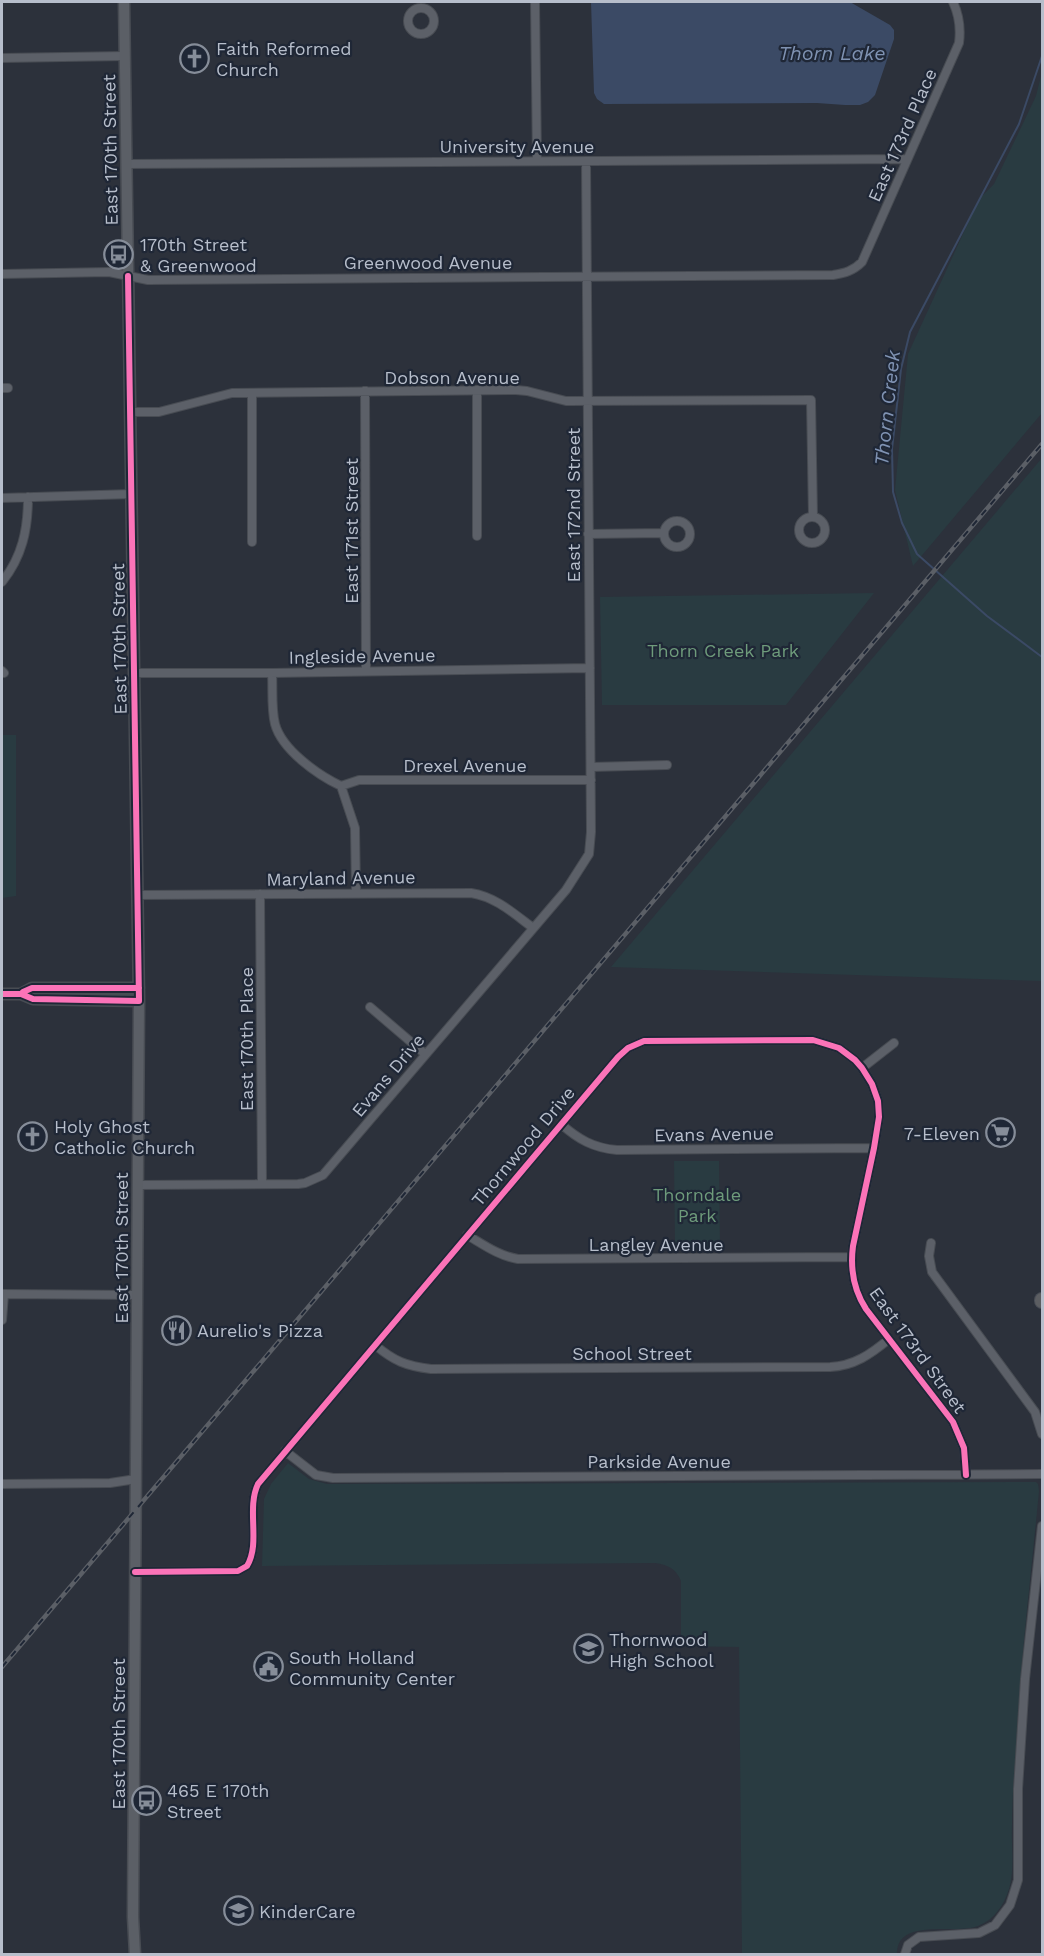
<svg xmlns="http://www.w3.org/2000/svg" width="1044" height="1956" font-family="'Work Sans',sans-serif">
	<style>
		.green { fill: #293b41 }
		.water { fill: #3b4a65 }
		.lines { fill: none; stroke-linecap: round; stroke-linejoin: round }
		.stream { stroke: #3b4a65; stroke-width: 2 }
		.street-casing { stroke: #484c53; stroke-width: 10 }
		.secondary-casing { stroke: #484c53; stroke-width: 13 }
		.highway-casing { stroke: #494e57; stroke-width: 16 }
		.street { stroke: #5c6068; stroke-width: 8 }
		.secondary { stroke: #5b5f66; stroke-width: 10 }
		.highway { stroke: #5c5e62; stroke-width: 14 }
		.rail-casing { stroke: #5b5f66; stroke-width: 4.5 }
		.rail { stroke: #1f2736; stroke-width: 2; stroke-dasharray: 7; stroke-linecap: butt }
		.cycleway-casing { stroke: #1f2736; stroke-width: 10 }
		.cycleway { stroke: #fb73b8; stroke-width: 6 }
		.labels { text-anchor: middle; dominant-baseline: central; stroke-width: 4.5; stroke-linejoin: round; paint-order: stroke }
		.poi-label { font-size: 18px; fill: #b7becb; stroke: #1f2736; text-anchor: start }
		.street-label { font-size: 18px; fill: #b7becb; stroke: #1f2736 }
		.park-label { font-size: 18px; fill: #6e9b7b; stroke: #1f2736 }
		.water-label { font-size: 20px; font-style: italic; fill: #7f92b2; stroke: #1f2736 }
	</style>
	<rect width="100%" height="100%" fill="#2c313b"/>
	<!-- green -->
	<path class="green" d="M1042,72V413L913,566L895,490L908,354L979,199L994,184L1036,96Z
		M1042,458V981L611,967Z
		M874,593L786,705H602L600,597Z
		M2,735H16V896L2,898Z
		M674,1161H719L720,1247H675Z
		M288,1463L309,1479L327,1484L1036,1482L1038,1484L1039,1491C1031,1576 1020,1663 1016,1749C1014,1775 1012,1800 1012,1826C1011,1846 1015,1870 1009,1889C1004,1905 994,1920 978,1926C954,1935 897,1917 897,1954H742L739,1647L681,1646V1581C676,1569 669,1565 655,1563L262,1566L264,1499L271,1484Z"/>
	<!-- water -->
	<path class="water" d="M591,2H850L890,25L894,30V39L875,95L868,102L860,105H845L817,103L604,104L597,99L594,93Z"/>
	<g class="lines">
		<!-- stream -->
		<path class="stream" d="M1042,56L1019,124L910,332L901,369L892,449L893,492L902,523L917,554L987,616L1042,657"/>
		<defs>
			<path id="street" d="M535,2L537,161
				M408 21a13 13 0 1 1 26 0a13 13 0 1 1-26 0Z
				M2,58L125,56
				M126,164L907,159
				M2,274L109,272L148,280L833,275C845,273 853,271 862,262L959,43C961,28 959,15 953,2
				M2,388H8
				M477,390V536
				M365,391L366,671
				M252,393V542
				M130,412H159L232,393L516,390L527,391L566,401L811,400L813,517
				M2,498L132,494
				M799 530a13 13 0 1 1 26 0a13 13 0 1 1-26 0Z
				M664 534a13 13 0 1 1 26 0a13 13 0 1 1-26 0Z
				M588,534L663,533
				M2,582C22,557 28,530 28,497
				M2,671L4,673
				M135,673H272L590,668
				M272,673C273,689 271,708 275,724C282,750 318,775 341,786L355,828L356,892
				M591,767L667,765
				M341,786L359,780H591
				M260,894L262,1184
				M138,895L471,893C496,897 513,913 533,928
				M370,1007L425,1054
				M862,1068L894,1043
				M561,1124C578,1139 593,1148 617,1150L874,1148
				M138,1185L298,1184L305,1183L323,1175L566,890L589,854L591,832L586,161
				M467,1235C484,1245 499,1256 518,1259L851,1257
				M931,1243L929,1256L932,1272L1035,1412L1042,1434
				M2,1294L137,1295
				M2,1320L4,1294
				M375,1345C394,1361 406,1366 431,1369L830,1367C854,1366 871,1354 889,1339
				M285,1451L316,1475L333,1478L1042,1474
				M2,1484L110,1483L136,1479
				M135,1572L238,1571L247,1566C261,1543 246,1509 258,1484L618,1057L628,1048L644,1041L813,1040L839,1048L855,1060L862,1068L872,1084L878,1101L879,1117L874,1148L853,1246C850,1269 853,1289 866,1309L953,1422L964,1448L966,1475
				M905,1954L908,1945L919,1937L979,1933L995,1925L1010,1905L1018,1880V1789L1025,1679L1042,1526"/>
			<path id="secondary" d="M124,2L139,1001L133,1917L135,1954
				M2,994H21L33,999L139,1001
				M21,994L32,988H139"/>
			<path id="highway" d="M1042,1300V1301"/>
		</defs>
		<!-- street casing -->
		<use href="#street" class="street-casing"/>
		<!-- secondary casing -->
		<use href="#secondary" class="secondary-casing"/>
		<!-- highway casing -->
		<use href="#highway" class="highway-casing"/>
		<!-- street -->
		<use href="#street" class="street"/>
		<!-- secondary -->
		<use href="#secondary" class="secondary"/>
		<!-- highway -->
		<use href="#highway" class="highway"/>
		<defs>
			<path id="rail" d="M2,1667L1042,444"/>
		</defs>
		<!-- rail casing -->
		<use href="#rail" class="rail-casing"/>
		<!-- rail -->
		<use href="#rail" class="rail"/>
		<defs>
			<path id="cycleway" d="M23,992L32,988H139
				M2,994H21L33,999L139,1001L128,276
				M135,1572L238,1571L247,1566C261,1543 246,1509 258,1484L618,1057L628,1048L644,1041L813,1040L839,1048L855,1060L862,1068L872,1084L878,1101L879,1117L874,1148L853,1246C850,1269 853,1289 866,1309L953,1422L964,1448L966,1475"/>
		</defs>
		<!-- cycleway casing -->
		<use href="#cycleway" class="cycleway-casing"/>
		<!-- cycleway -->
		<use href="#cycleway" class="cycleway"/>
	</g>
	<!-- icons -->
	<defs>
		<symbol id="church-ring" viewBox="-11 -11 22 22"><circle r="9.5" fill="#1f2736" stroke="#868d99" stroke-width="1.5"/><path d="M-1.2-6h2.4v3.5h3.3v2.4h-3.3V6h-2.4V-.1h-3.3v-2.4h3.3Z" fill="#868d99"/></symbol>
		<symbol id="bus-ring" viewBox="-11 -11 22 22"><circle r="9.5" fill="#1f2736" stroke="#868d99" stroke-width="1.5"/><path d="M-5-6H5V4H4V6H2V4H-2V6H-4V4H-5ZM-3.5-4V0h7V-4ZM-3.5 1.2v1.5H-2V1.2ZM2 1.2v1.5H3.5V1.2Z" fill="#868d99"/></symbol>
		<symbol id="supermarket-ring" viewBox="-11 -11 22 22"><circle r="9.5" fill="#1f2736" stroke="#868d99" stroke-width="1.5"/><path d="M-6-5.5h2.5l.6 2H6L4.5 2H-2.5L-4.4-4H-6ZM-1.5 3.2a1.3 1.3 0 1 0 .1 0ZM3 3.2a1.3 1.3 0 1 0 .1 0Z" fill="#868d99"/></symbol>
		<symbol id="restaurant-ring" viewBox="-11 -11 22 22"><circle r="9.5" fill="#1f2736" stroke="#868d99" stroke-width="1.5"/><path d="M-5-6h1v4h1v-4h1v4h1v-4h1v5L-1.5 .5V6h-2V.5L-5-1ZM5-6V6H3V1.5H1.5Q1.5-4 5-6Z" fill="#868d99"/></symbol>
		<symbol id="school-ring" viewBox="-11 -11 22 22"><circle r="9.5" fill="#1f2736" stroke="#868d99" stroke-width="1.5"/><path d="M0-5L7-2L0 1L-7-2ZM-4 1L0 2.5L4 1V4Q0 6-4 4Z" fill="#868d99"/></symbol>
		<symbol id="civic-ring" viewBox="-11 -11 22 22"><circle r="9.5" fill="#1f2736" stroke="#868d99" stroke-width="1.5"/><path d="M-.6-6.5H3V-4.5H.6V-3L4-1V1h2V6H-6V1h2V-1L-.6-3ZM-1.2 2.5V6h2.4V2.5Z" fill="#868d99"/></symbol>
	</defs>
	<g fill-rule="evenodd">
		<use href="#church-ring" x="178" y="42" width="33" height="33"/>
		<use href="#bus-ring" x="102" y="238" width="33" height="33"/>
		<use href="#supermarket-ring" x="984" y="1116" width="33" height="33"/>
		<use href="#church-ring" x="16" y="1120" width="33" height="33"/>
		<use href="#restaurant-ring" x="160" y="1314" width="33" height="33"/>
		<use href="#school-ring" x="572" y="1632" width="33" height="33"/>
		<use href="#civic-ring" x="252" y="1650" width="33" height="33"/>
		<use href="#bus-ring" x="130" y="1784" width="33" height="33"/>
		<use href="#school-ring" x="222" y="1894" width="33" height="33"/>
	</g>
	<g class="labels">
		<!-- poi labels -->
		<g class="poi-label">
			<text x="216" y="48">Faith Reformed<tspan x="216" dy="21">Church</tspan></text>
			<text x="140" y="244">170th Street<tspan x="140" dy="21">&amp; Greenwood</tspan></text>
			<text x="54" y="1126">Holy Ghost<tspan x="54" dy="21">Catholic Church</tspan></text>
			<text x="980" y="1133" text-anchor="end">7-Eleven</text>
			<text x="197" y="1330">Aurelio's Pizza</text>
			<text x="609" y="1639">Thornwood<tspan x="609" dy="21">High School</tspan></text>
			<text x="289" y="1657">South Holland<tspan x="289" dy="21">Community Center</tspan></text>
			<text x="167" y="1790">465 E 170th<tspan x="167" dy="21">Street</tspan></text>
			<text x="259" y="1911">KinderCare</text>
		</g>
		<!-- street labels -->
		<g class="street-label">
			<text transform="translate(902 135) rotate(-66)">East 173rd Place</text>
			<text x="517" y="146">University Avenue</text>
			<text transform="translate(110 150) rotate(-91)">East 170th Street</text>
			<text x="428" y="262">Greenwood Avenue</text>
			<text x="452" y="377">Dobson Avenue</text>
			<text transform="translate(573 505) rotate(-90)">East 172nd Street</text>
			<text transform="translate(351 531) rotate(-90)">East 171st Street</text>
			<text transform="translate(119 639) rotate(-91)">East 170th Street</text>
			<text transform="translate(362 656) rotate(-1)">Ingleside Avenue</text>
			<text x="465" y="765">Drexel Avenue</text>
			<text transform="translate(341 878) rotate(-1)">Maryland Avenue</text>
			<text transform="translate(246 1039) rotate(-90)">East 170th Place</text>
			<text transform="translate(388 1075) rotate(-50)">Evans Drive</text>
			<text transform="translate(714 1134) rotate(-1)">Evans Avenue</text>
			<text transform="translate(523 1146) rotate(-50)">Thornwood Drive</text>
			<text x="656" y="1244">Langley Avenue</text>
			<text transform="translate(121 1248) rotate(-90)">East 170th Street</text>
			<text transform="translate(918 1350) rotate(54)">East 173rd Street</text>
			<text x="632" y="1353">School Street</text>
			<text x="659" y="1461">Parkside Avenue</text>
			<text transform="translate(118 1734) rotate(-90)">East 170th Street</text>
		</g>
		<!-- park labels -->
		<g class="park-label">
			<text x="723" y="650">Thorn Creek Park</text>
			<text x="697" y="1194">Thorndale<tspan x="697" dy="21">Park</tspan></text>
		</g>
		<!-- water labels -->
		<g class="water-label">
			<text x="832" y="53">Thorn Lake</text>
			<text transform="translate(887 408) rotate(-84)">Thorn Creek</text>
		</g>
	</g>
	<!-- border -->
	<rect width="1044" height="1956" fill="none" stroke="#b7becb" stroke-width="6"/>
</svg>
